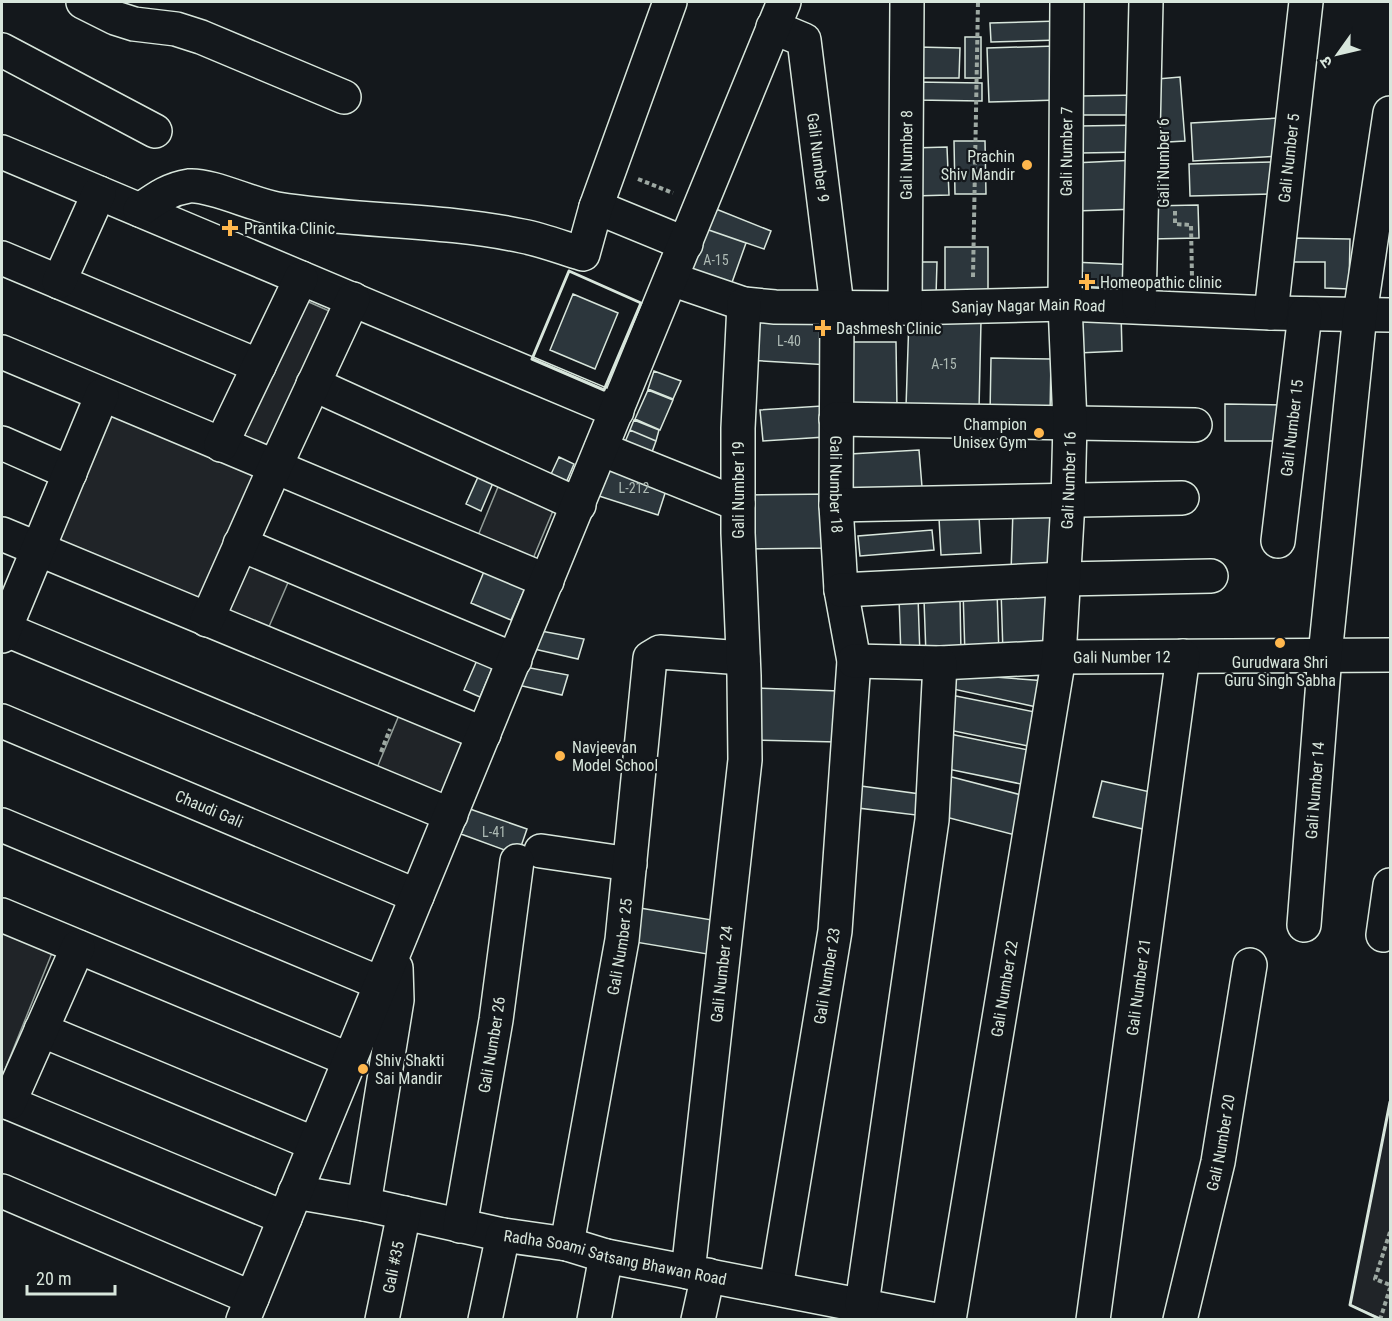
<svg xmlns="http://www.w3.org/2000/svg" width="1392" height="1321" font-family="'Roboto Condensed','Noto Sans Devanagari',sans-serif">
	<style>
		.green { fill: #202428; stroke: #939e99; stroke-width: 1.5 }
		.building { fill: #2c363c; stroke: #d8e6dc; stroke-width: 1.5 }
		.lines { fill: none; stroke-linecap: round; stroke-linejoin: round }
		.minor-casing { stroke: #d8e6dc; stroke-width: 36 }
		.path { stroke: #9da8a2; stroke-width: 4; stroke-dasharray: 4.5 3; stroke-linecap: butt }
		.minor { stroke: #14181c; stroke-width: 33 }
		.wall { stroke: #d8e6dc; stroke-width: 3 }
		.poi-dot { fill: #ffb74d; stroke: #14181c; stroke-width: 2 }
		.labels { text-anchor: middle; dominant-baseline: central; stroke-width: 4.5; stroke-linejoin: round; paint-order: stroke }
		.number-label { font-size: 14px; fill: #adbab4 }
		.street-label { font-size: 16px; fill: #d8e6dc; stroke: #14181c }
		.poi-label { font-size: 16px; fill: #d8e6dc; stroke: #14181c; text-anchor: start }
	</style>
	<rect width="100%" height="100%" fill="#14181c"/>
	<!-- green -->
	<path class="green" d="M302,299L336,314L271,454L234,439Z
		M111,414L257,475L205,602L59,542Z
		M500,482L555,506L532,561L477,538Z
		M246,559L290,578L268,629L223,610Z
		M402,708L472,738L445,804L374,775Z
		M2,932L52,953L2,1077Z
		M1390,1102V1319H1382L1350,1305Z"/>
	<!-- building -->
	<path class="building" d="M1058,21L1059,40L991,42L990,23Z
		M965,37H981V78H965Z
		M1056,46L1058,100L989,102L987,48Z
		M917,47L960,48L959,78H917Z
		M1180,77L1185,141L1150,143L1146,80Z
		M915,82L982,83V101L915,100Z
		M1138,95V115H1081L1080,96Z
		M1279,118L1281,156L1193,161L1191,123Z
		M1142,125V152L1080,153L1079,126Z
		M954,141H985L986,194H955Z
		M947,147L949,195L913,196L912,148Z
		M1137,160L1139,209L1074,211L1073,163Z
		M1274,162L1275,194L1190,196L1189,164Z
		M1198,205L1199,238L1150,239L1149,206Z
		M711,207L771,231L764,249L703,228Z
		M703,228L746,243L730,288L686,273Z
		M1288,238L1350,239L1349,289L1325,288V262H1288Z
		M945,247H988V297H945Z
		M918,262H937L936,296H917Z
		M1072,262L1139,265L1138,289L1072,286Z
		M573,294L618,313L595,369L550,350Z
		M1121,312L1122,351L1078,353L1076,314Z
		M749,317L832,322L830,365L747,360Z
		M909,318L981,321L979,410L906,407Z
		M847,342H896L897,408H847Z
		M991,358L1051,359L1050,415L990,414Z
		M654,371L681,381L673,399L648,389Z
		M648,390L673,400L660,430L635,419Z
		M1225,404L1285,405V441H1225Z
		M822,406L825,437L763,441L760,410Z
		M634,420L659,430L656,441L630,430Z
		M630,430L656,441L652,452L625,442Z
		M919,450L922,487L853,492L850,454Z
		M559,457L574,464L562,492L546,485Z
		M613,463L669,481L658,515L599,496Z
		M478,477L493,483L481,511L466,504Z
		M833,494L834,548L742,549L741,495Z
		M1013,509L1056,511L1054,575L1011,573Z
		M979,516L981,553L941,555L939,518Z
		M932,530L934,550L860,556L858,536Z
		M485,569L526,586L511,620L471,603Z
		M1049,588L1051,652L1003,654L1001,589Z
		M963,590H997L999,656H965Z
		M918,597L920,656L901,657L899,598Z
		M960,599L961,654L926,655L924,600Z
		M541,631L584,639L578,659L534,649Z
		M478,658L494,664L480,697L464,690Z
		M525,667L568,675L562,695L518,685Z
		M954,674L1047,681L1041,708L953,689Z
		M755,688L839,691L837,742L754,740Z
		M951,695L1040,713L1033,747L944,729Z
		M945,733L1033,751L1026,785L938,767Z
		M948,776L1029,797L1019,836L938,815Z
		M1102,781L1159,794L1151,831L1093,817Z
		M861,786L920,794L916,815L858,808Z
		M470,809L527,829L518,855L461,834Z
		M634,907L724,922L719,956L629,941Z"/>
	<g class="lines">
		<defs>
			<g id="minor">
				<path d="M83,2L115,18L134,24L176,29L201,37L344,97"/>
				<path id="s1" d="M773,27L804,40L837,306L836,505L841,590L854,661L835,931L776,1288"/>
				<path d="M2,50L155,131"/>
				<path d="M2,152L617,411"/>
				<path d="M596,207L686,244"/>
				<path d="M140,210C156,199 169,189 189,186C210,184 253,205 277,209C358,222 441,219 522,236C543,240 563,248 583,254L596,207L670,2"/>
				<path d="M2,258L259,366"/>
				<path id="s2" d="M671,279L744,304L775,307L905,308L1065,304L1271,313L1390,315"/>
				<path d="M59,282L99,193"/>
				<path d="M1139,306L1146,2"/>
				<path id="s3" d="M905,308L907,2"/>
				<path id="s4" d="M1271,313L1306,2"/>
				<path d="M2,352L547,581"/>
				<path d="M313,384L579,505"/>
				<path d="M836,419L1195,425"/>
				<path d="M2,443L70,473"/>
				<path d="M221,445L301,278"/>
				<path d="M601,449L738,504"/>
				<path d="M836,505L1182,498"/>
				<path d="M2,534L484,734"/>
				<path id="s5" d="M1278,541L1305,314"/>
				<path d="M240,544L515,660"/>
				<path d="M841,590L1064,579L1211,576"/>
				<path d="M207,620L275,467L353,299"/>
				<path d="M2,628L451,815"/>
				<path d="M2,636L102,395"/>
				<path id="s6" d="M854,661L940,663L1059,657L1390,655"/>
				<path id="s7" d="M2,721L417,896"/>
				<path d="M2,825L382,984"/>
				<path d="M541,851L630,864"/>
				<path d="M2,915L350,1060"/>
				<path id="s8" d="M1304,925L1325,655L1360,314L1390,113"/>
				<path d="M1383,935L1390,885"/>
				<path d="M41,1030L315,1144"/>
				<path d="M2,1100L285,1218"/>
				<path d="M9,1103L78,947"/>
				<path d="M2,1191L252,1298"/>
				<path id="s9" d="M295,1192L364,1204L503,1235L567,1244L606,1256L936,1320"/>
				<path d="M364,1204L397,1000L396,968"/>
				<path id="s10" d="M460,1226L496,1020L517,861"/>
				<path id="s11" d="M567,1244L622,940L650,658L660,652L743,658"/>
				<path id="s12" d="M688,1272L745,760L744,676L738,533V428L744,304"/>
				<path d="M862,1304L932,820L940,663"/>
				<path d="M243,1320L784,2"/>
				<path id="s13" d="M382,1320L404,1213"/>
				<path d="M485,1320L503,1235"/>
				<path d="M594,1320L606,1256"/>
				<path d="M698,1320L708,1275"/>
				<path id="s14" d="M949,1320L1059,657L1068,501L1070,423L1065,304L1067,2"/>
				<path id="s15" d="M1093,1320L1183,656"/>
				<path id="s16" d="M1180,1320L1218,1162L1250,965"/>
			</g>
		</defs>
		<!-- minor casing -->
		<use href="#minor" class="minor-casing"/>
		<!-- path -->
		<path class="path" d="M638,179L673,193
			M1175,211V224L1191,225L1192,278
			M973,277L978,2
			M381,752L390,729
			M1390,1232L1375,1279L1390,1285
			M1380,1320L1390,1288"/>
		<!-- minor -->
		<use href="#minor" class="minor"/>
		<!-- wall -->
		<path class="wall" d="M569,271L641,303L604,390L532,359Z
			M1382,1320L1350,1305L1390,1102"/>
	</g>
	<!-- markers -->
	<g class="poi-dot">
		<circle cx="1027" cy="165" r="6"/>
		<path d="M227 219h6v6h6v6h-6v6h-6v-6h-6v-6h6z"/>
		<path d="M1084 273h6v6h6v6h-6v6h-6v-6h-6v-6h6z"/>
		<path d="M820 319h6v6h6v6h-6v6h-6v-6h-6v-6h6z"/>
		<circle cx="1039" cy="433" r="6"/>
		<circle cx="1280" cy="643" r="6"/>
		<circle cx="560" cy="756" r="6"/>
		<circle cx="363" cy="1069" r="6"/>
	</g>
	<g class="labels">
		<!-- number labels -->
		<g class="number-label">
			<text x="716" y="260">A-15</text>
			<text x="789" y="341">L-40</text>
			<text x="944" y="364">A-15</text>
			<text x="634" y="488">L-212</text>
			<text x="494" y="832">L-41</text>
		</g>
		<!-- street labels -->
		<g class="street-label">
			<text stroke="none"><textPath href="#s14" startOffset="1178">Gali Number 7</textPath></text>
			<text stroke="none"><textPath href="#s3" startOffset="153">Gali Number 8</textPath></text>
			<text stroke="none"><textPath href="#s1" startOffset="152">Gali Number 9</textPath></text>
			<text stroke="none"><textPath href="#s4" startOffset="156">Gali Number 5</textPath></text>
			<text transform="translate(1163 163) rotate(-90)">Gali Number 6</text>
			<text stroke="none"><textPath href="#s2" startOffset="362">Sanjay Nagar Main Road</textPath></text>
			<text stroke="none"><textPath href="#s5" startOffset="114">Gali Number 15</textPath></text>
			<text stroke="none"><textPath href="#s14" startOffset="849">Gali Number 16</textPath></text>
			<text stroke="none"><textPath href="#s1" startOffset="480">Gali Number 18</textPath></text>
			<text transform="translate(738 490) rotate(-90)">Gali Number 19</text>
			<text stroke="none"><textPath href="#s6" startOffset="268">Gali Number 12</textPath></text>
			<text stroke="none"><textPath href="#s8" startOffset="135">Gali Number 14</textPath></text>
			<text stroke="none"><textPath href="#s7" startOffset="225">Chaudi Gali</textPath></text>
			<text stroke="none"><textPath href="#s11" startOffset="302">Gali Number 25</textPath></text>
			<text stroke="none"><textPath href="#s12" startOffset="300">Gali Number 24</textPath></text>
			<text transform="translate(827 976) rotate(-81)">Gali Number 23</text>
			<text stroke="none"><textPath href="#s14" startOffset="336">Gali Number 22</textPath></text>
			<text stroke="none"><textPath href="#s15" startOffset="336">Gali Number 21</textPath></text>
			<text stroke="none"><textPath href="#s10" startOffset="184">Gali Number 26</textPath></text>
			<text stroke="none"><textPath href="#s16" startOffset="182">Gali Number 20</textPath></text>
			<text stroke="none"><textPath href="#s9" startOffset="327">Radha Soami Satsang Bhawan Road</textPath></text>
			<text stroke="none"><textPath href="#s13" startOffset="54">Gali #35</textPath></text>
		</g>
		<!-- poi labels -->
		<g class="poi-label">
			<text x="1015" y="156" text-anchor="end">Prachin<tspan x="1015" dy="18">Shiv Mandir</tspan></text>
			<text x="244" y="228">Prantika Clinic</text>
			<text x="1100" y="282">Homeopathic clinic</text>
			<text x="836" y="328">Dashmesh Clinic</text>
			<text x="1027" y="424" text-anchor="end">Champion<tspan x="1027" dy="18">Unisex Gym</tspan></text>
			<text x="1280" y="662" text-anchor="middle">Gurudwara Shri<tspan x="1280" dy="18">Guru Singh Sabha</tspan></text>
			<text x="572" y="747">Navjeevan<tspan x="572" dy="18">Model School</tspan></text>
			<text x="375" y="1060">Shiv Shakti<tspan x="375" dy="18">Sai Mandir</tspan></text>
		</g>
	</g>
	<!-- border -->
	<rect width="1392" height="1321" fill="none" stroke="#d8e6dc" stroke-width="6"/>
	<!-- north arrow -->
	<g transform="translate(1338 54) rotate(236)" stroke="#14181c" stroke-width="4.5" paint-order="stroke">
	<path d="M0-4.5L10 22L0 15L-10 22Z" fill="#d8e6dc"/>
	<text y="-9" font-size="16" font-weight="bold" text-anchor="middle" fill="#d8e6dc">उ</text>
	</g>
	<!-- scale -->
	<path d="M27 1285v9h88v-9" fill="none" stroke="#d8e6dc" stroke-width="3"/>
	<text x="36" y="1285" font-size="18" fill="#d8e6dc" stroke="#14181c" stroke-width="4.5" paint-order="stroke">20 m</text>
</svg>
